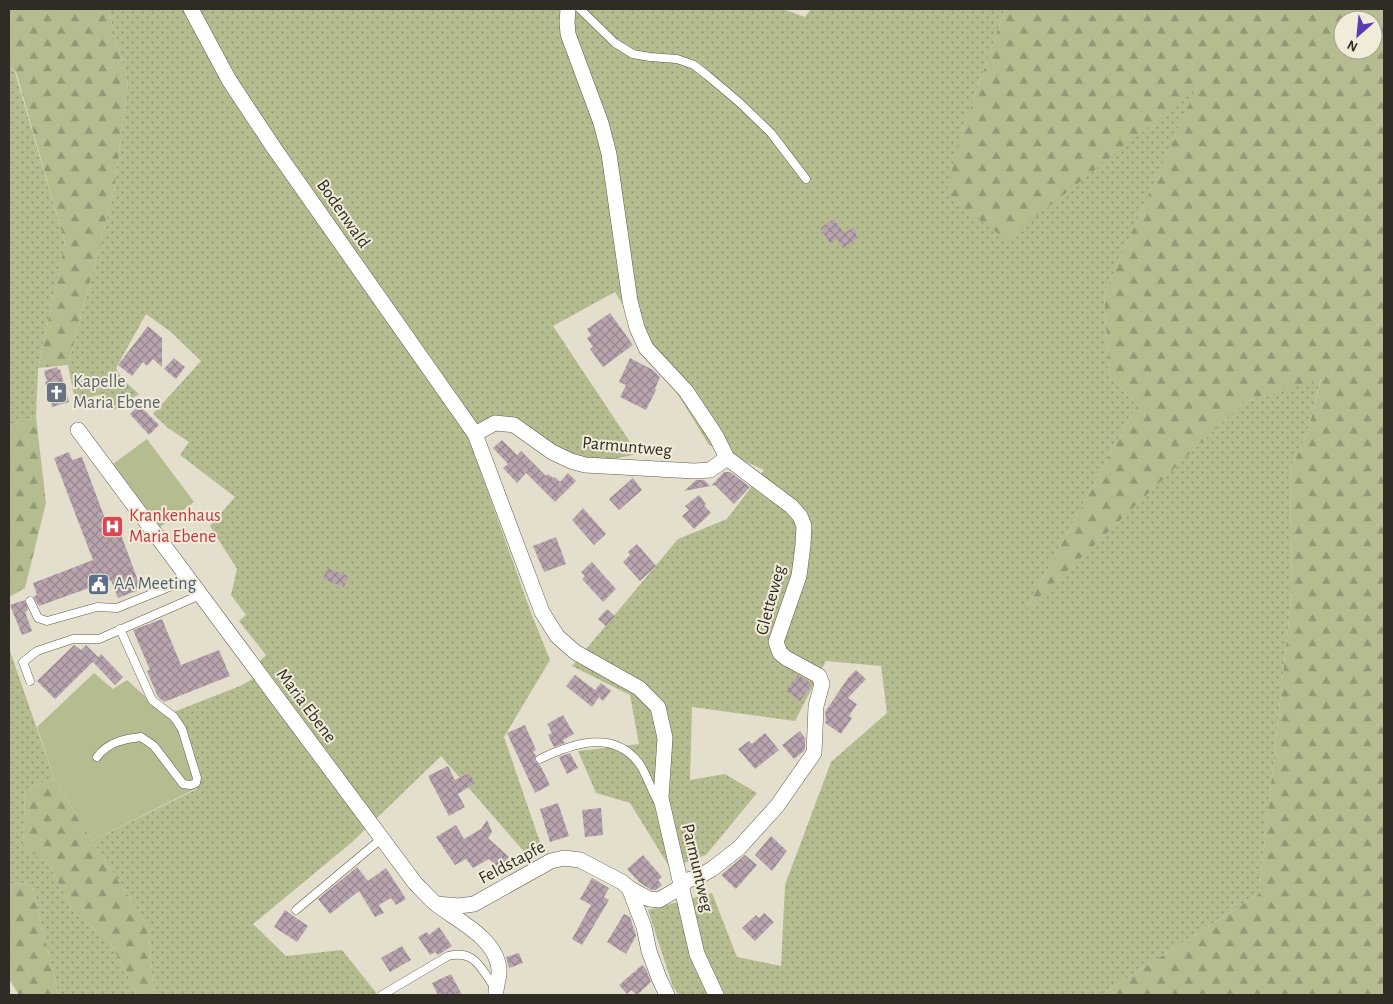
<svg xmlns="http://www.w3.org/2000/svg" width="1393" height="1004" font-family="'Alegreya Sans',sans-serif">
	<style>
		.grass { fill: url(#grass-dots) }
		.forest { fill: url(#forest-firs); fill-rule: evenodd }
		.garden { fill: #b5bc90 }
		.building { fill: url(#building-cross-hatch) }
		.lines { fill: none; stroke-linecap: round; stroke-linejoin: round }
		.service-casing { stroke: #605c4b; stroke-width: 9 }
		.minor-casing { stroke: #605c4b; stroke-width: 16 }
		.service { stroke: #fff; stroke-width: 8 }
		.minor { stroke: #fff; stroke-width: 15 }
		.labels { text-anchor: middle; dominant-baseline: central; stroke-width: 4; stroke-linejoin: round; paint-order: stroke }
		.street-label { font-size: 18px; fill: #2e2c25; stroke: #f1ecd9 }
		.worship-label { font-size: 18px; fill: #5b616d; stroke: #f1ecd9; text-anchor: start }
		.health-label { font-size: 18px; fill: #be3a42; stroke: #f1ecd9; text-anchor: start }
		.service-label { font-size: 18px; fill: #4e5e75; stroke: #f1ecd9; text-anchor: start }
	</style>
	<defs>
		<pattern id="grass-dots" width="8" height="8" patternUnits="userSpaceOnUse" patternTransform="scale(1.25)"><rect width="8" height="8" fill="#b5bc90"/><path d="M2 2h.1M6 6h.1" fill="none" stroke="#949975" stroke-width="1.8" stroke-linecap="round"/></pattern>
		<pattern id="forest-firs" width="22" height="20" patternUnits="userSpaceOnUse" patternTransform="scale(1.25)"><rect width="22" height="20" fill="#b5bc90"/><path d="M5 1l3.5 6h-7zM16 11l3.5 6h-7z" fill="#949975"/></pattern>
		<pattern id="building-cross-hatch" width="8" height="8" patternUnits="userSpaceOnUse" patternTransform="scale(1.25)"><rect width="8" height="8" fill="#b8a4ae"/><path d="M0 0l8 8M0 8l8-8" fill="none" stroke="#96868d"/></pattern>
	</defs>
	<rect width="100%" height="100%" fill="#e4dfcc"/>
	<!-- grass -->
	<path class="grass" d="M108,9H783L805,17L811,9H1005L960,138L1197,88L1104,294L1109,376L1137,405L1026,609L1244,402L1321,378L1307,435L1290,469L1292,591L1259,894L1101,995H679L673,987L648,910L712,893L737,957L781,966L785,885L831,762L887,713L881,666L826,661L795,721L692,707L690,780L725,774L757,793L706,855L670,868L630,803L596,793L578,751L639,744L630,695L572,666L678,539L727,519L764,470L709,445L615,292L553,326L638,454L568,468L506,428L470,441L530,610L550,660L504,737L541,845L526,854L441,756L351,843L253,924L286,956L342,950L378,995H154L148,926L92,841L197,789L166,715L240,686L264,673L259,662L266,655L239,621L246,615L231,595L237,569L210,526L235,497L180,455L189,442L168,428L153,414L201,361L171,332L146,314L116,368L122,379L139,394L115,410L100,395L75,400L68,365L114,191L128,84Z
		M9,67L15,72L65,243L38,368L36,417L9,425Z
		M9,651H10L54,778L25,790L23,846L49,865L74,912L110,942L138,995H59L31,883L9,884Z"/>
	<!-- forest -->
	<path class="forest" d="M9,9H108L128,84L114,191L68,365L38,368L65,243L16,72L9,67Z
		M1005,9H1384V995H1101L1259,894L1292,591L1290,469L1307,435L1321,379L1244,402L1025,611L1137,405L1109,376L1104,294L1196,89L1007,240L946,195L960,138ZM1343,20H1373V50H1343Z
		M36,417L46,503L25,588L9,597V425Z
		M54,778L92,841L148,926L154,995H138L110,942L74,912L49,865L23,846L25,790Z
		M31,883L59,995H19L9,979V884Z"/>
	<!-- garden -->
	<path class="garden" d="M147,439L194,502L160,527L113,464Z
		M94,673L113,689L127,680L166,715L178,729L197,788L92,841L54,778L37,727Z"/>
	<!-- building -->
	<path class="building" d="M834,219L844,233L855,227L857,239L843,248L837,239L830,243L820,228Z
		M610,313L633,345L603,367L590,349L593,347L587,338L591,335L587,329Z
		M148,326L162,338V367L153,359L147,366L143,362L132,376L118,365Z
		M174,358L185,367L176,379L164,369Z
		M630,358L653,370L660,377L655,389L656,390L646,410L620,397L626,385L619,382Z
		M57,367L58,370L60,369L69,402L52,407L45,382H47L44,371Z
		M139,405L159,425L149,435L130,414Z
		M502,440L517,455L521,451L546,476L548,474L553,478L555,477L560,482L568,473L576,481L555,502L526,473L517,483L503,468L508,464L493,448Z
		M69,452L72,460L82,457L107,524L116,521L141,589L118,598L111,580L39,606L33,597L37,595L33,583L93,560L54,458Z
		M724,472H730L750,487L734,504L715,485L711,486Z
		M633,478L642,490L619,510L609,499Z
		M696,480H704L710,486L684,491Z
		M699,495L706,504L704,505L711,513L694,529L682,516L689,510L685,506Z
		M583,508L606,534L594,545L572,520Z
		M556,537L566,564L544,572L533,546Z
		M637,544L656,566L640,581L623,562L630,555L628,552Z
		M592,562L616,589L603,602L582,579L585,576L581,572Z
		M327,568L348,576L344,587L323,579Z
		M25,600L28,610L25,612L32,631L22,635L10,605Z
		M607,609L615,616L606,626L598,619Z
		M162,619L181,665L219,650L230,676L164,702L158,697L147,671L150,670L133,630Z
		M74,645L81,650L86,645L98,657L55,699L37,681Z
		M101,654L123,677L115,685L93,662Z
		M856,670L866,679L848,698L857,704L849,716L852,718L841,734L825,723L826,718L825,712L848,678Z
		M575,675L595,690L601,683L611,691L603,701L599,697L592,707L566,686Z
		M798,675L812,684L800,701L786,691Z
		M563,715L574,734L563,740L565,743L554,747L548,735L552,733L547,724Z
		M525,725L536,750L533,752L536,756L535,761L540,765L550,785L535,793L507,733Z
		M800,731L805,738V750L794,759L782,745Z
		M765,733L779,750L755,769L738,749L749,741L752,744Z
		M570,753L578,768L567,774L559,757Z
		M448,766L455,780L469,773L475,783L458,794L465,807L449,816L428,776Z
		M558,803L569,836L550,842L540,809Z
		M601,808L603,835L585,837L582,810Z
		M487,820L492,832L488,838L509,857L499,868L489,859L473,868L466,859L455,865L436,837L456,825L464,839L481,829Z
		M771,836L787,851L772,871L755,855Z
		M643,855L662,877L658,880L662,885L656,890H652L640,883L627,869Z
		M745,855L757,865L736,889L721,875Z
		M357,867L368,881L386,868L406,899L396,905L391,898L379,905L384,913L375,917L359,891L330,914L318,899Z
		M592,878L609,888L604,897L609,900L582,945L572,939L591,905L580,899Z
		M285,910L308,926L297,942L274,927Z
		M764,913L774,922L755,941L742,928L756,915L759,918Z
		M624,914L630,917L636,936L626,954L607,942Z
		M439,927L452,946L438,955L435,952L430,955L418,937L427,932L429,935Z
		M402,946L411,960L390,972L381,958Z
		M519,953L523,963L509,968L506,957Z
		M642,965L646,969L651,982L637,995L631,990L627,994L619,985Z
		M451,974L462,995H438L432,983Z"/>
	<g class="lines">
		<defs>
			<path id="service" d="M580,9L615,43L633,54L650,57L677,59L694,65L708,76L740,103L771,133L806,179
				M30,601L38,618L47,621L97,607L117,608L189,579
				M30,681L23,662L37,651L73,639H99L200,595
				M97,757C108,742 124,739 141,737L154,746L183,784L191,785L196,783L197,778L182,729L174,717L152,700L120,629
				M540,759C571,744 612,729 638,762C646,771 651,791 659,803
				M296,910L381,839
				M382,995L448,956C475,949 481,969 495,988"/>
			<path id="minor" d="M191,9L229,80L274,148L475,434L542,612L557,636L575,652L639,688L658,707L665,738L661,798L697,954L716,995
				M78,430L415,883C422,890 429,898 436,904C458,921 496,938 499,969C500,978 495,986 496,995
				M475,434L495,423L514,425L552,452L571,461L585,465L694,471L710,470L727,458
				M629,888L644,927L649,951L659,978L667,995
				M436,904L459,906L474,904L551,861L564,858L580,860L622,882L629,888L649,899L659,900L676,890L688,880L698,877L712,869L739,848L777,806L814,753L816,706L822,684L819,676L786,658L780,653L776,642L799,576L803,545L804,526L800,516L791,506L727,458L716,436L686,391L646,348L637,328L630,301L609,154L601,123L568,34L567,22L568,9"/>
		</defs>
		<!-- service casing -->
		<use href="#service" class="service-casing"/>
		<!-- minor casing -->
		<use href="#minor" class="minor-casing"/>
		<!-- service -->
		<use href="#service" class="service"/>
		<!-- minor -->
		<use href="#minor" class="minor"/>
	</g>
	<!-- icons -->
	<defs>
		<symbol id="church-square" viewBox="-11 -11 22 22"><rect x="-9" y="-9" width="18" height="18" rx="4" fill="#6b7280" stroke="#f1ecd9"/><path d="M-1.2-6h2.4v3.5h3.3v2.4h-3.3V6h-2.4V-.1h-3.3v-2.4h3.3Z" fill="#fff"/></symbol>
		<symbol id="hospital-square" viewBox="-11 -11 22 22"><rect x="-9" y="-9" width="18" height="18" rx="4" fill="#e0444e" stroke="#f1ecd9"/><path d="M-5-5h3v3.5h4V-5h3V5h-3V1.5h-4V5h-3Z" fill="#fff"/></symbol>
		<symbol id="civic-square" viewBox="-11 -11 22 22"><rect x="-9" y="-9" width="18" height="18" rx="4" fill="#5c6f8a" stroke="#f1ecd9"/><path d="M-.6-6.5H3V-4.5H.6V-3L4-1V1h2V6H-6V1h2V-1L-.6-3ZM-1.2 2.5V6h2.4V2.5Z" fill="#fff"/></symbol>
	</defs>
	<g fill-rule="evenodd">
		<use href="#church-square" x="44" y="380" width="25" height="25"/>
		<use href="#hospital-square" x="100" y="514" width="25" height="25"/>
		<use href="#civic-square" x="86" y="572" width="25" height="25"/>
	</g>
	<g class="labels">
		<!-- street labels -->
		<g class="street-label">
			<text transform="translate(343 214) rotate(55)">Bodenwald</text>
			<text transform="translate(627 447) rotate(5)">Parmuntweg</text>
			<text transform="translate(771 600) rotate(-75)">Gletteweg</text>
			<text transform="translate(306 706) rotate(53)">Maria Ebene</text>
			<text transform="translate(512 863) rotate(-28)">Feldstapfe</text>
			<text transform="translate(697 868) rotate(77)">Parmuntweg</text>
		</g>
		<!-- worship labels -->
		<g class="worship-label">
			<text x="73" y="382">Kapelle<tspan x="73" dy="21">Maria Ebene</tspan></text>
		</g>
		<!-- health labels -->
		<g class="health-label">
			<text x="129" y="516">Krankenhaus<tspan x="129" dy="21">Maria Ebene</tspan></text>
		</g>
		<!-- service labels -->
		<g class="service-label">
			<text x="114" y="584">AA Meeting</text>
		</g>
	</g>
	<!-- border -->
	<rect width="1393" height="1004" fill="none" stroke="#2e2c25" stroke-width="20"/>
	<!-- north arrow -->
	<g transform="translate(1358 35) rotate(207)"><circle r="24" fill="#f1ecd9" stroke="#a39f91"/>
	<path d="M0-4L9 19L0 12L-9 19Z" fill="#5c3ab2"/>
	<text y="-8" font-size="14" font-weight="bold" text-anchor="middle" fill="#2e2c25">N</text>
	</g>
</svg>
